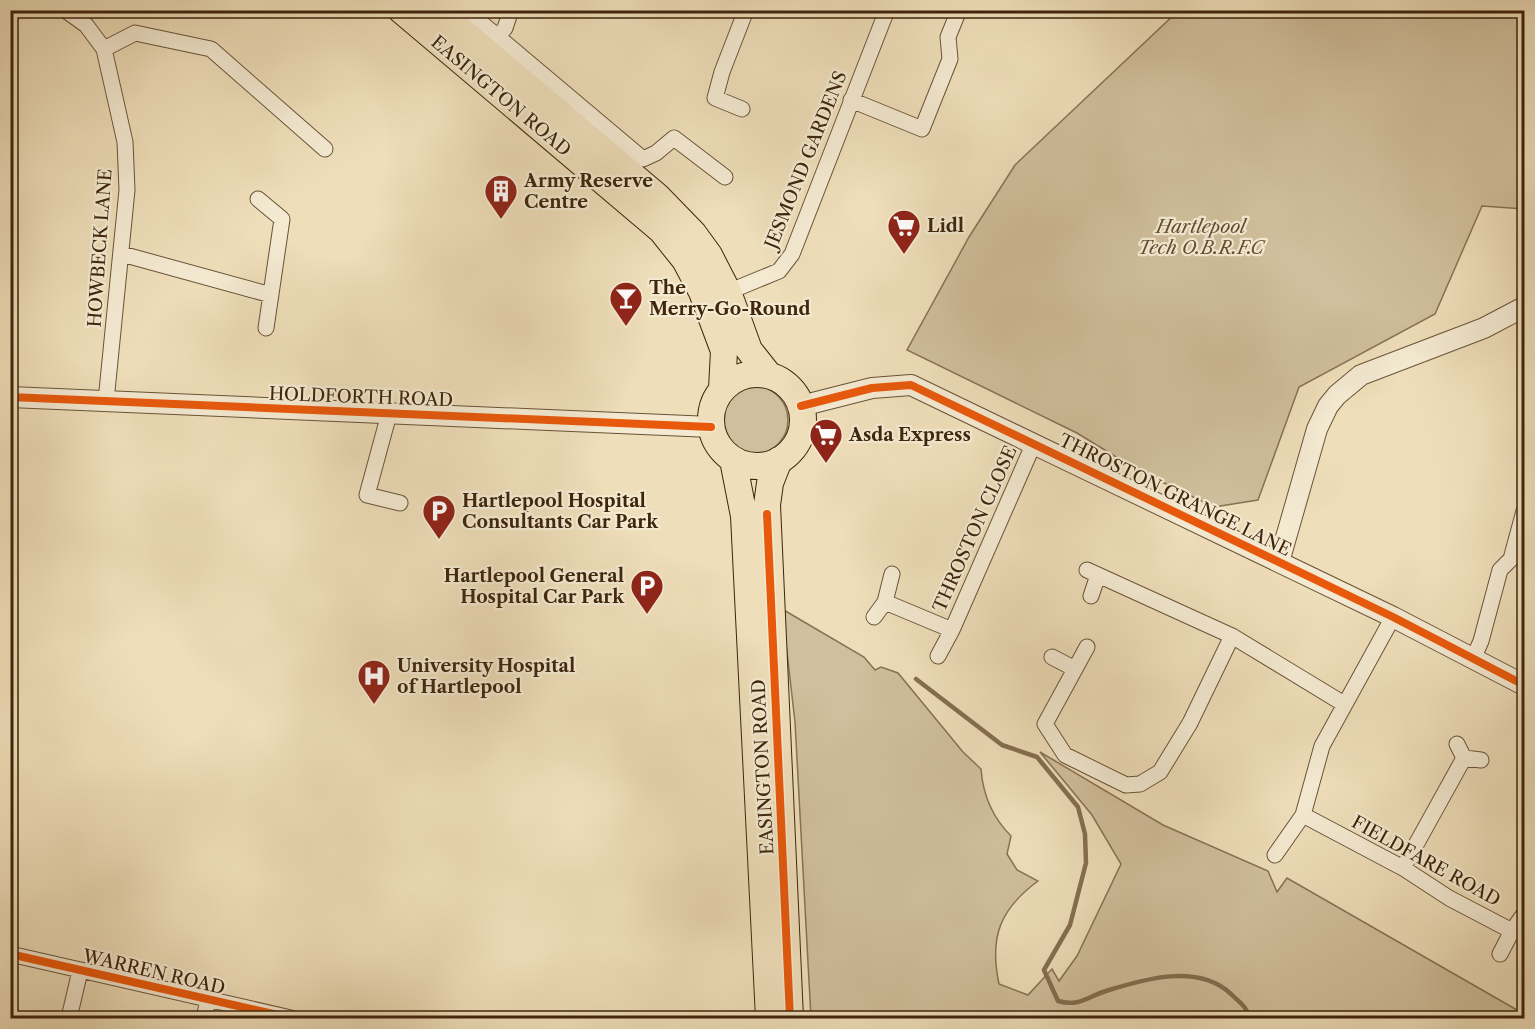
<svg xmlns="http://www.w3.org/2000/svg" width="1535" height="1029" font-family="'Libre Caslon Text',serif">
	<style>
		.green { fill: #d0bf9c; stroke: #877254; stroke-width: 1.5 }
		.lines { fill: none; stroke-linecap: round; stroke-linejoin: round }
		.stream { stroke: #846e50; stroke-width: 4.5 }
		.minor-casing { stroke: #6a5337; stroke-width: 17 }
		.tertiary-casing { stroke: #6a5337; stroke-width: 22 }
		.trunk-casing { stroke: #3e250c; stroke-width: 28 }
		.minor { stroke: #f4ead2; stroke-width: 15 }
		.tertiary { stroke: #f4ead2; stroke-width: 20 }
		.trunk { stroke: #eedeb9; stroke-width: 26 }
		.cycleway-casing { stroke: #f4ead2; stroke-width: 11 }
		.cycleway { stroke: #e8590c; stroke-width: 8 }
		.labels { text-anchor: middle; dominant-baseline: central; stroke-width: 4.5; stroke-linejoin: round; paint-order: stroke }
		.street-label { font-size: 18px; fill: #3e250c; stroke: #f4ead2 }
		.poi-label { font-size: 18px; font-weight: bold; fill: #3e250c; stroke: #f4ead2; text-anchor: start }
		.park-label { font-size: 18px; font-style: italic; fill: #624c30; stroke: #f4ead2 }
	</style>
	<rect width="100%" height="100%" fill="#eedeb9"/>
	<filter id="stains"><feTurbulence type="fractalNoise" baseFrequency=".00333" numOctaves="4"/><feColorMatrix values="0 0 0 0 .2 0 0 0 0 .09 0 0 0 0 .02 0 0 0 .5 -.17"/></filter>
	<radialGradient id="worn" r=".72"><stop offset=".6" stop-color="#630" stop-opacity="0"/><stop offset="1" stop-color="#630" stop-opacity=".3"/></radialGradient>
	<!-- green -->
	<path class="green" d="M1178,11H1524V209L1482,206L1435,314L1299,387L1258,500L1214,507L1139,471L1077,433L907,350L969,237L1015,165Z
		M720 420a34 34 0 1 1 68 0a34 34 0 1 1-68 0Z
		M782,609L864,657L875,670L881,667L898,673L963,752L981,769C983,796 992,817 1011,836L1007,854L1017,870L1038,881C1000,909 989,937 999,984L1028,995L1052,969L1059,981L1077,956L1121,864L1092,815L1040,752L1163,825L1268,871L1277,892L1287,878L1524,1014V1018H811L795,722Z"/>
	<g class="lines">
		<!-- stream -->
		<path class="stream" d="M916,679L1002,745L1037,757L1078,807L1085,834L1086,863L1070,925L1044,970L1058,1001C1079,1007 1087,997 1106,991C1144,979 1198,963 1231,994C1239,1002 1247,1007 1250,1018"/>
		<defs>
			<path id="minor" d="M65,10L86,25L104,49L125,142L127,190L106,401
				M466,10L643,159L656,153L674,138L725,177
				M10,19L12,10
				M497,38L505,28L511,10
				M104,49L135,33L211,49L325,149
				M851,100L922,129L950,59L948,37L959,10
				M742,109L715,98L722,72L746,10
				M258,199L282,219L266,328
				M122,254L271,295
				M728,292L779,271L792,254L887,10
				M389,414L367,495L400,503
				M1087,570L1232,636L1344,704
				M1091,596L1098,575
				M885,602L952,630L1034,443
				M874,617L885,602L892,574
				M1087,647L1045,724L1065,755L1126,785L1140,784L1160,772L1190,723L1232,636
				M938,656L952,630
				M1052,657L1075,669
				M1473,659L1481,641L1500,570L1511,559L1524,511
				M1457,744L1464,758L1481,760
				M1303,815L1403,868L1449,898L1512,931L1524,914
				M1275,855L1303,815L1322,746L1393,617
				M1403,868L1464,758
				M10,954L291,1018
				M1500,954L1512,931
				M69,1018L80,971
				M204,1018L208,1000"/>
			<path id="tertiary" d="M10,397L711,427
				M801,406L872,388L911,385L1393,617L1524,685
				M1279,562L1317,429L1328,406L1337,395L1361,375L1484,328L1524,307"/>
			<path id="trunk" d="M401,10L661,230L685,260L702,292L724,351L722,389
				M437,10L658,197L693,233L709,255L728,292L749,350L768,374
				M711 420a46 46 0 1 1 92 0a46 46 0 1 1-92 0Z
				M733,460L744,516L769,1018
				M779,460L770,483L767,505L790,1018"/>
		</defs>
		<!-- minor casing -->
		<use href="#minor" class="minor-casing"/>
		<!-- tertiary casing -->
		<use href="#tertiary" class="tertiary-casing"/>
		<!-- trunk casing -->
		<use href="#trunk" class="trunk-casing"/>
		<!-- minor -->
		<use href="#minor" class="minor"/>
		<!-- tertiary -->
		<use href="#tertiary" class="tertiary"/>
		<!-- trunk -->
		<use href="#trunk" class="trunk"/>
		<defs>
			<path id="cycleway" d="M10,397L711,427
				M801,406L872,388L911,385L1393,617L1524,685
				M767,514L790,1018
				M10,954L291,1018"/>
		</defs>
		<!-- cycleway casing -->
		<use href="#cycleway" class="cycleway-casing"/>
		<!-- cycleway -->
		<use href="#cycleway" class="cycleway"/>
	</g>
	<!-- icons -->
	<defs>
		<symbol id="building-pin" viewBox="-11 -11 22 30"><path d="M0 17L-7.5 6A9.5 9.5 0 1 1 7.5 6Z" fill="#8f2418" stroke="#f4ead2"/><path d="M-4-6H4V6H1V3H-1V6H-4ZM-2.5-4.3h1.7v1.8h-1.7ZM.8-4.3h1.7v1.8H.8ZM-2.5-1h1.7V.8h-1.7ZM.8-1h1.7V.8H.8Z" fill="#fff"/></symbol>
		<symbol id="supermarket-pin" viewBox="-11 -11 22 30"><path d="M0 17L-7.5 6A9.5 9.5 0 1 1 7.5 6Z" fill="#8f2418" stroke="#f4ead2"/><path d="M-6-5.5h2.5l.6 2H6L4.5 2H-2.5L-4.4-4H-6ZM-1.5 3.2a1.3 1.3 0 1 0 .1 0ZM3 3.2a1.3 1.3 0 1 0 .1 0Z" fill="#fff"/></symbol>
		<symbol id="bar-pin" viewBox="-11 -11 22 30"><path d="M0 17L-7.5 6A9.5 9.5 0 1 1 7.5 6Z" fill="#8f2418" stroke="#f4ead2"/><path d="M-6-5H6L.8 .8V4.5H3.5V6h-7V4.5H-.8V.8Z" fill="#fff"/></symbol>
		<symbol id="parking-pin" viewBox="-11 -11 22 30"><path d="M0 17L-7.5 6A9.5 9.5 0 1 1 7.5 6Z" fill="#8f2418" stroke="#f4ead2"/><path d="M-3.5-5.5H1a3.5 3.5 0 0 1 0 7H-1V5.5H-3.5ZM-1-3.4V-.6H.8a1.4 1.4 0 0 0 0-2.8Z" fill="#fff"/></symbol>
		<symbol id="hospital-pin" viewBox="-11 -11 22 30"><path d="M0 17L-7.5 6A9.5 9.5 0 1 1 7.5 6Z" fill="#8f2418" stroke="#f4ead2"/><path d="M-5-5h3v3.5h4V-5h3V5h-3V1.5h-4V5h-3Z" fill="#fff"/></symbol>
	</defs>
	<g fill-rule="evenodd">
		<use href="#building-pin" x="482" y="172" width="38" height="52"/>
		<use href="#supermarket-pin" x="885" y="207" width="38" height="52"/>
		<use href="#bar-pin" x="607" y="279" width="38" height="52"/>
		<use href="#supermarket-pin" x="807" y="416" width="38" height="52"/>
		<use href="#parking-pin" x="420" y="492" width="38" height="52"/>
		<use href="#parking-pin" x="628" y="567" width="38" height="52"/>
		<use href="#hospital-pin" x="355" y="657" width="38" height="52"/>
	</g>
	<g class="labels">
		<!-- street labels -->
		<g class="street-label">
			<text transform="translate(501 96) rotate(40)">EASINGTON ROAD</text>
			<text transform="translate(806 160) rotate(-68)">JESMOND GARDENS</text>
			<text transform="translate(100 248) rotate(-86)">HOWBECK LANE</text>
			<text transform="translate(361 397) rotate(2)">HOLDFORTH ROAD</text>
			<text transform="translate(1175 495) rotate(26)">THROSTON GRANGE LANE</text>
			<text transform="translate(975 529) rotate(-66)">THROSTON CLOSE</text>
			<text transform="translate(763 767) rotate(-93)">EASINGTON ROAD</text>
			<text transform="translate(1426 861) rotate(29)">FIELDFARE ROAD</text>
			<text transform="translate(154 972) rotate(13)">WARREN ROAD</text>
		</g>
		<!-- poi labels -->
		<g class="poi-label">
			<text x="524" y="181">Army Reserve<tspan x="524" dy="21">Centre</tspan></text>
			<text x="927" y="226">Lidl</text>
			<text x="649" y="288">The<tspan x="649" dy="21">Merry-Go-Round</tspan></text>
			<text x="849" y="435">Asda Express</text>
			<text x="462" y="501">Hartlepool Hospital<tspan x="462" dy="21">Consultants Car Park</tspan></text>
			<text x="624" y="576" text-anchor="end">Hartlepool General<tspan x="624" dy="21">Hospital Car Park</tspan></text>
			<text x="397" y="666">University Hospital<tspan x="397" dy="21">of Hartlepool</tspan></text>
		</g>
		<!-- park labels -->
		<g class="park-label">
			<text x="1201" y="227">Hartlepool<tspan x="1201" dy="21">Tech O.B.R.F.C</tspan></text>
		</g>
	</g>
	<!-- margin -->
	<rect width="1535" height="1029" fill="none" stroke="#eedeb9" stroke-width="36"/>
	<rect x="12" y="12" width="1511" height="1005" fill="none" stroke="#3e250c" stroke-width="3"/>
	<rect x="18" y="18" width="1499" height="993" fill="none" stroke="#3e250c" stroke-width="1.5"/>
	<rect width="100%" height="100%" filter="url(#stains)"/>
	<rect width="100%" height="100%" fill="url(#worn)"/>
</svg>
